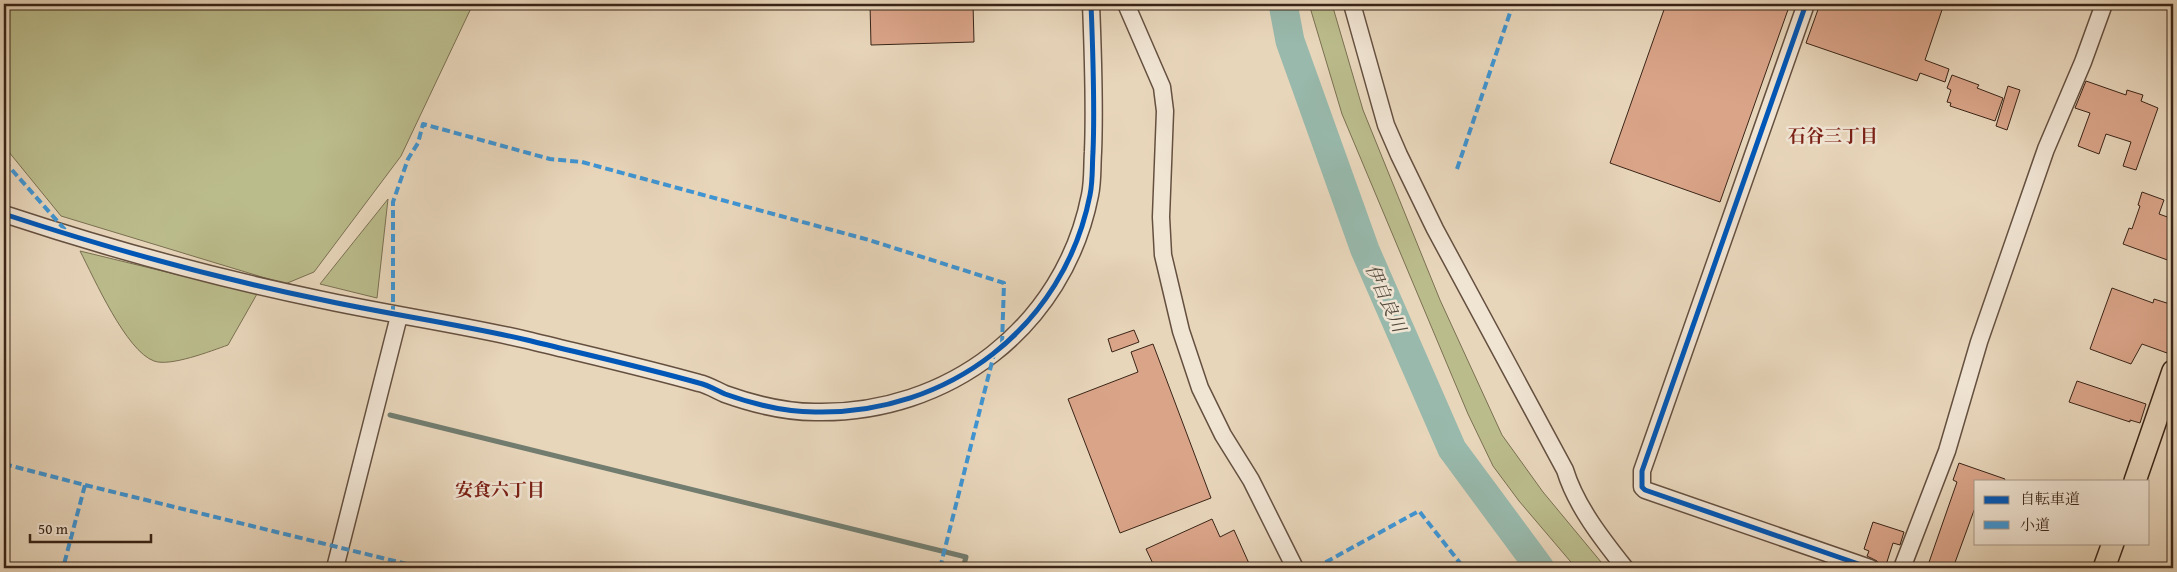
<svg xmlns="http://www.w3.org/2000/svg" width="2177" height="572" font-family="'Gentium Book Plus','Noto Serif JP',serif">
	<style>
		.green { fill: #bbbc8c; stroke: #7a7052 }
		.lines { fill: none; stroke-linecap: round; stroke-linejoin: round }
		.stream { stroke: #727d70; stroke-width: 5 }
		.river { stroke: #98b9ac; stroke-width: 29 }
		.building { fill: #daa489; stroke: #392417 }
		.minor-casing { stroke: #655040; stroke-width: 19 }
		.major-casing { stroke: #392417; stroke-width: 24 }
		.minor { stroke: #f0e4d3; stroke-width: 16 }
		.major { stroke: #e8d6bb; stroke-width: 21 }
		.quiet { stroke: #3e95d4; stroke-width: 4; stroke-dasharray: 8 4; stroke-linecap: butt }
		.cycleway-casing { stroke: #f0e4d3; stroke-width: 8 }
		.cycleway { stroke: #0057b8; stroke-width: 5 }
		.labels { text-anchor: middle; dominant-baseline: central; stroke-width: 5; stroke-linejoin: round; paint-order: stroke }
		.neighbourhood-label { font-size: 18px; font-weight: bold; fill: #7a1f14; stroke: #f0e4d3 }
		.water-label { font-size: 18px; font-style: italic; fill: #51493c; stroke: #f0e4d3 }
	</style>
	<rect width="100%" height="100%" fill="#e8d6bb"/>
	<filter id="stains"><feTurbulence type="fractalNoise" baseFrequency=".004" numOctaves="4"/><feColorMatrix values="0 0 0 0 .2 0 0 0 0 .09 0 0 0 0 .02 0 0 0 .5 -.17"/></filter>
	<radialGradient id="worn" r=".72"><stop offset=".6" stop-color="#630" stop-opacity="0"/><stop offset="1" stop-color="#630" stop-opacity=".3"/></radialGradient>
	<!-- green -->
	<path class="green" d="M4,4H473L401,156L314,272L285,284L61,216L4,146Z
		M1309,4H1332L1363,110L1440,300L1502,435L1543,492L1606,568H1576L1519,501L1493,466L1468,414L1342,114Z
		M388,199L377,298L320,284Z
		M80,251L257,294L228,345C211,351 170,367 154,361C126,351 94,278 80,251Z"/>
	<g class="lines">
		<!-- stream -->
		<path class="stream" d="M390,415L966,557L963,568"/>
		<!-- river -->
		<path class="river" d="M1283,4L1290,41L1365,250L1452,449L1540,568"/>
	</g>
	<!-- building -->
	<path class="building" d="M870,4H973L974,42L871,45Z
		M1666,4H1790L1720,202L1610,163Z
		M1820,4H1944L1925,60L1949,69L1945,82L1920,73L1917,81L1806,43Z
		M1952,75L1979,85L1977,88L2003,98L1995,121L1950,106L1951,103L1947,102L1951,90L1947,88Z
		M2086,81L2126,95L2127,90L2143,95L2141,101L2158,108L2136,170L2123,166L2131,142L2106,134L2099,154L2078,146L2090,113L2075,108Z
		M2008,86L2020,90L2007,130L1996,126Z
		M2142,192L2164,200L2159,214L2173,219V262L2123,244L2129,228L2132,229L2140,206L2138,205Z
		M2112,288L2153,303L2154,299L2173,305V342L2170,351L2168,350L2167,353L2142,344L2131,364L2090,349Z
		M1134,330L1139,342L1112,352L1108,339Z
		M1153,344L1211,498L1120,533L1068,399L1138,372L1131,352Z
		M2077,381L2146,404L2140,423L2130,420V422L2069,402Z
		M1959,463L2005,479L2004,481H1976V505L1953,568H1927L1957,482L1953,480Z
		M1212,519L1220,537L1234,530L1251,568H1155L1146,549Z
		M1873,522L1904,532L1900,545L1893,543L1885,568H1880L1877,561L1867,556L1869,551L1864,549Z"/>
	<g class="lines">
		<defs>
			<path id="minor" d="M1126,4L1162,87L1165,111L1161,217L1163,255L1181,331L1200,388L1223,435L1251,480L1295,568
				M1352,4L1386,125L1399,155L1435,229L1565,470C1576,506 1602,539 1625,568
				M1806,4L1642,471V487L1645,490L1870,568
				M4,214C107,248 212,277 318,299C387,314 458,324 527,340C584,354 642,367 699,383C708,385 716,390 725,394C753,404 784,412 815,412C948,415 1064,327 1090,195C1093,181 1092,166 1093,152C1095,103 1093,53 1091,4
				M335,568L399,316
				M1902,568L1947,451L1979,342L2046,149L2083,62L2104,4"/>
			<path id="major" d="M2135,481L2173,371
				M2104,568L2113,543"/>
		</defs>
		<!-- minor casing -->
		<use href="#minor" class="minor-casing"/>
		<!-- major casing -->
		<use href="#major" class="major-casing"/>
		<!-- minor -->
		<use href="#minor" class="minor"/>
		<!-- major -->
		<use href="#major" class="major"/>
		<!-- quiet -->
		<path class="quiet" d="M4,161L67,232
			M1457,169L1513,4
			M393,314V202L408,159L418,143L423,124L550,159L582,162L869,240L1004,283L1002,345
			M4,464L85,485L63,568
			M85,485L423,568
			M940,568L994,354
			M1315,568L1419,511L1464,568"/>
		<defs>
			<path id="cycleway" d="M1806,4L1642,471V487L1645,490L1870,568
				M4,214C107,248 212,277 318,299C387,314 458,324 527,340C584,354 642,367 699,383C708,385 716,390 725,394C753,404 784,412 815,412C948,415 1064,327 1090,195C1093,181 1092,166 1093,152C1095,103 1093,53 1091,4"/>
		</defs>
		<!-- cycleway casing -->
		<use href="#cycleway" class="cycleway-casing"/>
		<!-- cycleway -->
		<use href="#cycleway" class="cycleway"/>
	</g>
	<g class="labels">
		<!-- neighbourhood labels -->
		<g class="neighbourhood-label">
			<text x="1833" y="135">石谷三丁目</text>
			<text x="500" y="489">安食六丁目</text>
		</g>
		<!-- water labels -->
		<g class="water-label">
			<text transform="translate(1386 298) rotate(66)">伊自良川</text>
		</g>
	</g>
	<!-- margin -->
	<rect width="2177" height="572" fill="none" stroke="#e8d6bb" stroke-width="20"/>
	<rect x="5" y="5" width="2167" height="562" fill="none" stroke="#392417" stroke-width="2.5"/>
	<rect x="10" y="10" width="2157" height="552" fill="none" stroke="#392417"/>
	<!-- legend -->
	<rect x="1974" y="480" width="175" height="65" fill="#f0e4d3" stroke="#a79788"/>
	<rect x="1984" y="496" width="25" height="8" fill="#0057b8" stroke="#a79788"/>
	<text x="2020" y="504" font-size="15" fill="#392417">自転車道</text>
	<rect x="1984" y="521" width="25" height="8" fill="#3e95d4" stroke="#a79788"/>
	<text x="2020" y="530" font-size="15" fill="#392417">小道</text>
	<!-- scale -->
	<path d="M30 534v8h121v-8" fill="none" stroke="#392417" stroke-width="2.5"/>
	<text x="38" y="534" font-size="15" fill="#392417" stroke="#f0e4d3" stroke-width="4" paint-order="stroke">50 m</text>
	<rect width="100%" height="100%" filter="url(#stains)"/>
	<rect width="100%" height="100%" fill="url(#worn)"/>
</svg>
